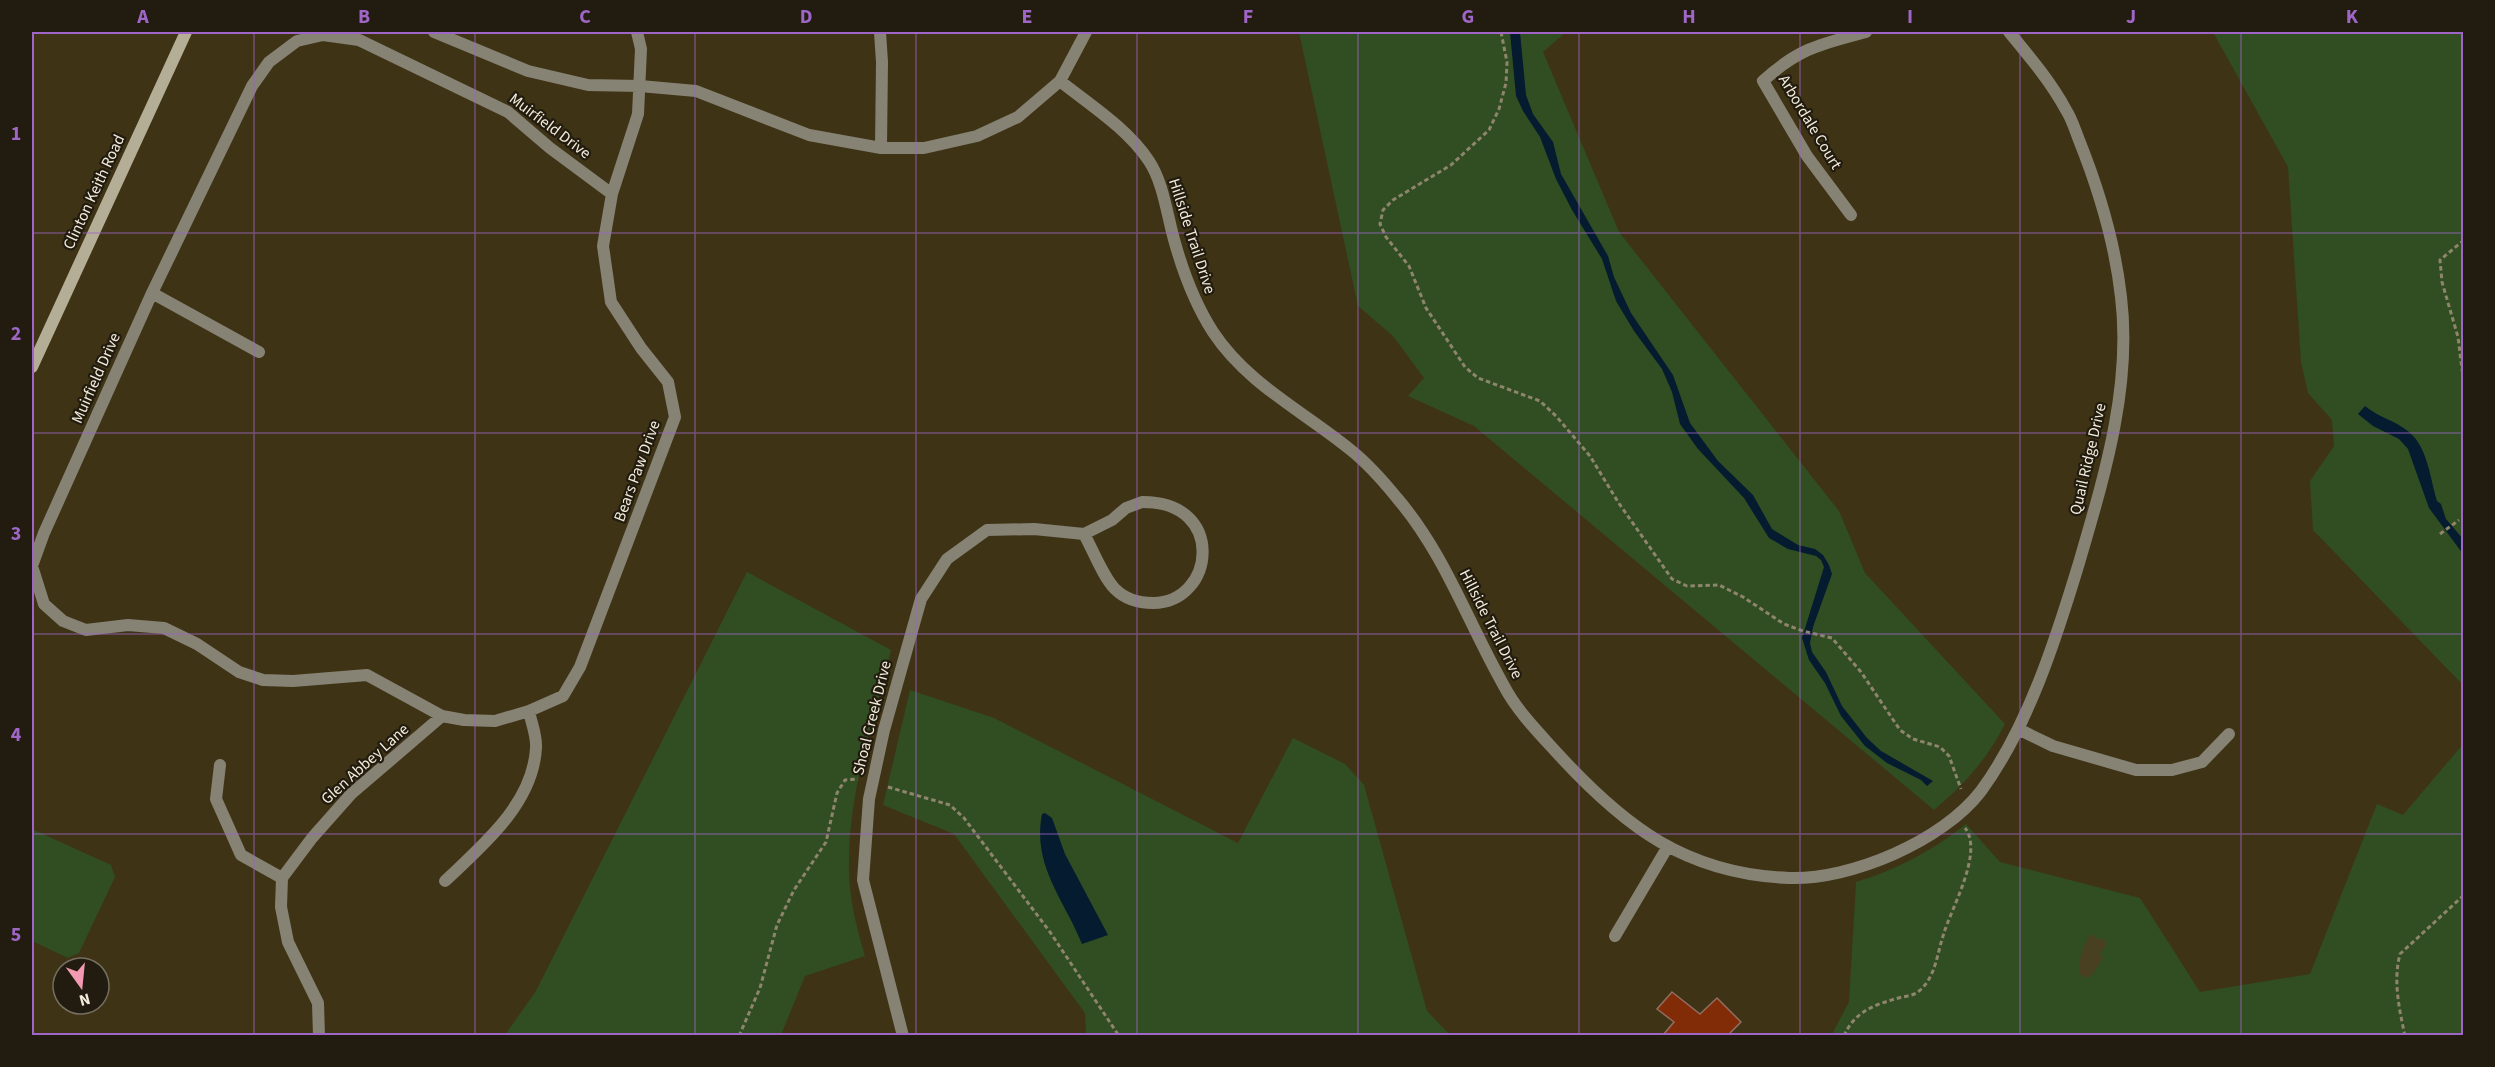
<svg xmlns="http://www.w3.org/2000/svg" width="2495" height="1067" font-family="'Source Sans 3',sans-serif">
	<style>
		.green { fill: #304e22 }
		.sand { fill: #484020 }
		.water { fill: #051b30 }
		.building { fill: #822c07; stroke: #906e62; stroke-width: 1.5 }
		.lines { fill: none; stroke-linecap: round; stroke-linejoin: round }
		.path { stroke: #8f856d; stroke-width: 3; stroke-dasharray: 4.5 3; stroke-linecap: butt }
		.minor { stroke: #868274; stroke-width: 12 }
		.secondary { stroke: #b5ae97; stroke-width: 12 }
		.grid { fill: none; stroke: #9f66c7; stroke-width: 1.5; stroke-opacity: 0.55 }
		.labels { text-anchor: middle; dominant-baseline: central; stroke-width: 4.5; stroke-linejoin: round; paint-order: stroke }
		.street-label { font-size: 16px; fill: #f4ecdb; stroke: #211c0f }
		.neatline { fill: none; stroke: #9f66c7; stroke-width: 2 }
		.grid-label { font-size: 20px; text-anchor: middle; font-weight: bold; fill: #9f66c7 }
	</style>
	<rect width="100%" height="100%" fill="#3f3316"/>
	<!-- green -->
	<path class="green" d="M1299,32H1566L1543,52L1619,232L1839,511L1865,573L2005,724C1987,759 1964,785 1934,810L1474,426L1408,396L1424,378L1393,336L1358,306Z
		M2213,32H2463V685L2313,530L2310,481L2334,446L2332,420L2308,393L2301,362L2288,167Z
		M747,572L891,650C874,719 849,790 849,862C848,894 856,926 865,956L805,976L781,1035H505L536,991Z
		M910,690L994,718L1238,843L1293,738L1345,764L1364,785L1427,1011L1450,1035H1086L1085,1013L954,834L883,805Z
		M2463,744V1035L1831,1036L1849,1002L1856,882C1898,869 1932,851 1966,824L2000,862L2140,898L2200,992L2310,974L2377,804L2403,815Z
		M34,830L111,865L115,877L79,953L68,958L32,941V831Z"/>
	<!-- sand -->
	<path class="sand" d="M2091,934L2097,939H2104L2107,945L2100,953L2103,959L2091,976L2085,978L2080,974C2078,961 2083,944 2091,934Z"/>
	<!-- water -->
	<path class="water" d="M1510,32H1520L1526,95L1533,114L1553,142L1561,174L1608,256L1614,277L1631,313L1673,375L1690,423L1718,461L1753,495L1772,529L1798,545L1815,549L1823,555L1829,565L1832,574L1813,627L1810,643L1812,652L1826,672L1842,706L1867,738L1881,751L1933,781L1927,786L1921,780L1887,763L1865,746L1841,716L1825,683L1809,660L1802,638L1824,567L1821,560L1816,556L1788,549L1769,538L1744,498L1698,449L1680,424L1672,392L1662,369L1634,331L1616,301L1602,259L1572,210L1556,179L1540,137L1523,111L1516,96Z
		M2365,406C2378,417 2396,421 2409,432C2428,448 2430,478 2437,501L2441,504L2446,519L2463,539V554L2429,508L2408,449L2399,439L2373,426L2358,414Z
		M1045,813L1052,818L1065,854L1108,935L1082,944C1064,899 1032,866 1042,814Z"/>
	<!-- building -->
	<path class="building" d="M1672,992L1700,1014L1717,998L1741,1022L1728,1035H1663L1674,1022L1657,1009Z"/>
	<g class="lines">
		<!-- path -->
		<path class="path" d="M1501,32L1507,62L1506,83L1499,109L1489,130L1451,165L1393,200L1383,210L1380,224L1386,237L1409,266L1426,308L1465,367L1478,378L1540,401L1556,416L1590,456L1618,502L1672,579L1687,586L1719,585L1743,597L1784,624L1803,631L1832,638L1861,672L1900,730L1913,739L1940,747L1949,756L1961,789
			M2464,240L2440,260L2442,282L2458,337L2464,385
			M2440,534L2459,520
			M888,787L950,805L964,818L1050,932L1119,1036
			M739,1036L760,988L777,925L794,890L826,842L837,793L845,780L858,779
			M1844,1036C1855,1010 1877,1004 1902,997C1908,996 1915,995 1919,991C1936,977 1937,953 1944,933C1951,909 1984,852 1965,828
			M2405,1036C2399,1008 2393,981 2400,954L2464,895"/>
		<!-- minor -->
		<path class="minor" d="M434,32L528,71L588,85L640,86L696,91L809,135L881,148H924L977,136L1018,117L1060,81L1086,32
			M880,32L882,62L881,148
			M1060,81C1090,105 1127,128 1149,161C1164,184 1167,216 1175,243C1184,275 1195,304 1213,332C1248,385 1305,412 1352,451C1368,464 1384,482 1397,498C1445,554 1468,623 1504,686C1517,711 1539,733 1558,754C1625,827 1686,874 1789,878C1851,880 1943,841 1981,791C2028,727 2056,639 2079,563C2104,477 2132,387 2121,297C2115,243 2099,190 2079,140C2075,130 2072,119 2066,110C2051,82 2029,56 2009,32
			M612,194L550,148L508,112L359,40L323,35L297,41L269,62L252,86L152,293L44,533L32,566L44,604L63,621L86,630L128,625L164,628L197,644L239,672L263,680L293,681L367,675L442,716L464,720L495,721L529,711L563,696L580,667L675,417L668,382L641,348L611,302L603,246L612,194L638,114L641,49L637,32
			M1851,215L1807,156L1763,81C1799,48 1821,44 1866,32
			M152,293L259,352
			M1142,502C1227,501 1215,603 1153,603C1139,603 1125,599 1115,589C1103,577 1093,550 1084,534L1112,520L1126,508Z
			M2018,729L2053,746L2136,770H2172L2202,762L2229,734
			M220,765L216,799L241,855L282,878
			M445,881C482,846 533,804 536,748C537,736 531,722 529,711
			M1615,936L1667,848
			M319,1036L318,1003L288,942L281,907L282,878L312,838L351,794L442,716
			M903,1036L863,880L869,799L884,730L921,599L947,559L987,530L1034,529L1084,534"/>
		<!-- secondary -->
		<path class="secondary" d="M32,367L186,32"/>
	</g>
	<!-- grid -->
	<path class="grid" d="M254,32V1036M475,32V1036M695,32V1036M916,32V1036M1137,32V1036M1358,32V1036M1579,32V1036M1800,32V1036M2020,32V1036M2241,32V1036M32,233H2464M32,433H2464M32,634H2464M32,834H2464"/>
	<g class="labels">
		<!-- street labels -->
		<g class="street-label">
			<text transform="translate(1810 122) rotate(59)">Arbordale Court</text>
			<text transform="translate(550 126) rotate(37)">Muirfield Drive</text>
			<text transform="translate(94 192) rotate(-65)">Clinton Keith Road</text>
			<text transform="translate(1192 236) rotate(72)">Hillside Trail Drive</text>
			<text transform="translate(96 378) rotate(-66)">Muirfield Drive</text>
			<text transform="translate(2088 459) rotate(-77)">Quail Ridge Drive</text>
			<text transform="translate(637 471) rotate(-70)">Bears Paw Drive</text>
			<text transform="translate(1491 624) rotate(63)">Hillside Trail Drive</text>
			<text transform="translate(872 718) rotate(-76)">Shoal Creek Drive</text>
			<text transform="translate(365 764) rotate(-42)">Glen Abbey Lane</text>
		</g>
	</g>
	<!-- border -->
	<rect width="2495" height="1067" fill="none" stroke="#211c0f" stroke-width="66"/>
	<!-- north arrow -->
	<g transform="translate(81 986) rotate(165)"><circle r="28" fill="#211c0f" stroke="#756f61" stroke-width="1.5"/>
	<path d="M0-4.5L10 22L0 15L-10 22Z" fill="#f19ab2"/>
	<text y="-9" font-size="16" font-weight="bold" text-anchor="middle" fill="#f4ecdb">N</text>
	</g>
	<rect x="33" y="33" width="2429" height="1001" class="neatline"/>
	<g class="grid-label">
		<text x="143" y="23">A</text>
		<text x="364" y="23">B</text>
		<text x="585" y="23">C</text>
		<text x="806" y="23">D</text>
		<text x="1027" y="23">E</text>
		<text x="1248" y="23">F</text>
		<text x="1468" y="23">G</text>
		<text x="1689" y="23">H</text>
		<text x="1910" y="23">I</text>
		<text x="2131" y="23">J</text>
		<text x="2352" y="23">K</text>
		<text x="16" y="140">1</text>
		<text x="16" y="340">2</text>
		<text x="16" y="540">3</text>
		<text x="16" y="741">4</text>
		<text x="16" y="941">5</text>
	</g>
</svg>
